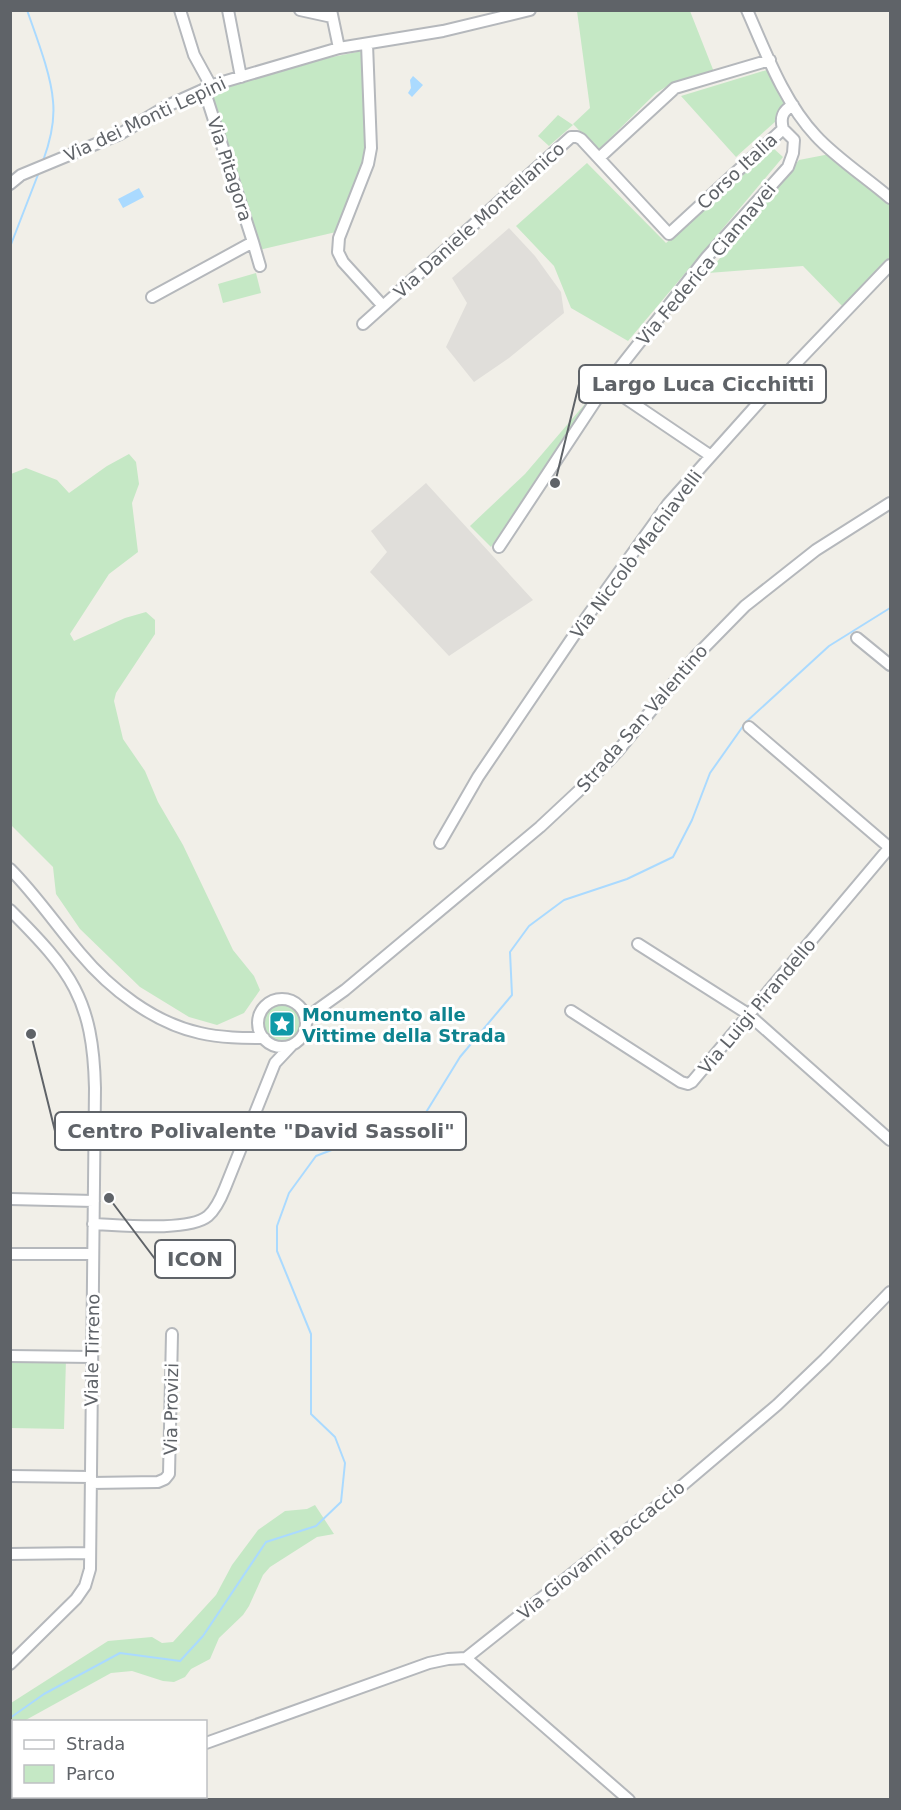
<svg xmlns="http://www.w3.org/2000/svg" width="901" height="1810" font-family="'DejaVu Sans',sans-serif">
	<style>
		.industrial { fill: #e0deda }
		.green { fill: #c5e8c5 }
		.water { fill: #aadaff }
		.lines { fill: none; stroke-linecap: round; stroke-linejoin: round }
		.stream { stroke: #aadaff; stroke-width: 2 }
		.minor-casing { stroke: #b5b8bc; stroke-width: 14 }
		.minor { stroke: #fff; stroke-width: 10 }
		.labels { text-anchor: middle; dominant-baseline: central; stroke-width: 6; stroke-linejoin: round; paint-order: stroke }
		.street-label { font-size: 18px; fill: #5f6368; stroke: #fff }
		.culture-label { font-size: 18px; font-weight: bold; fill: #0d838f; stroke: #fff; text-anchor: start }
		.leader { fill: none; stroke: #5f6368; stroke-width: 2 }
		.callout-dot { fill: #5f6368; stroke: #fff; stroke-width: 2 }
		.callout { fill: #fff; stroke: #5f6368; stroke-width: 2 }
		.callout-label { font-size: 20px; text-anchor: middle; font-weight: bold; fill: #5f6368 }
	</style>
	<rect width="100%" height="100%" fill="#f1efe8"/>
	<!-- industrial -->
	<path class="industrial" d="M509,228L535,256L561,292L564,313L509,358L474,382L446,347L467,303L452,278Z
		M426,483L533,600L449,656L370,572L387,552L371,531Z"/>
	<!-- green -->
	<path class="green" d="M577,11H690L714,72L669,85L656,93L598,150L573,124L590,108Z
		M362,51L367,153L336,232L259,250L209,92L313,61Z
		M770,69L788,102L781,108L776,121L736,157L681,96Z
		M558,115L573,125L549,146L538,136Z
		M773,148L783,157L628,341L571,308L554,266L516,226L587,163L666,243Z
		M835,153L890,198V265L847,311L803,266L708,273L799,160Z
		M256,273L261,293L223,303L218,284Z
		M590,398L491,547L470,526L525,474Z
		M129,454L136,462L139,484L132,503L138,552L109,574L70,634L74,641L125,618L146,612L155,620V634L116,693L114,701L123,739L145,771L158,802L183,845L233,950L254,976L260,990L244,1013L217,1025L189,1017L140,987L80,929L56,894L53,867L11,825V474L26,468L57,480L69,493L107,466Z
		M263 1024a19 19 0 1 1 38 0a19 19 0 1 1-38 0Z
		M11,1359H66L64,1429L11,1428Z
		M315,1505L334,1534L317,1537L270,1567L263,1575L249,1606L243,1615L219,1638L210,1659L191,1669L185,1677L174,1682L163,1681L132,1671L111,1673L24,1721L14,1722L13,1728L11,1730V1703L108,1641L152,1637L162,1643L173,1642L216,1595L232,1565L258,1530L285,1511L307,1509Z"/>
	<!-- water -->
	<path class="water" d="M413,76L423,85L412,97L408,93L411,88L410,80Z
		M139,188L144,197L123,208L118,199Z"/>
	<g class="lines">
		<!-- stream -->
		<path class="stream" d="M27,10C36,36 51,74 53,101C55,120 50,142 43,161
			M10,247L39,172
			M10,1718L44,1694L120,1653L180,1661L203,1636L266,1542L316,1526L341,1502L345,1463L335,1437L311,1414V1334L277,1251V1226L289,1193L316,1156L425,1114L460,1057L512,995L510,952L529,926L564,900L627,879L673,857L692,820L710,773L746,722L829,646L890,608"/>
		<defs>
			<path id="minor" d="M180,10L194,55L211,86
				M228,10L241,77
				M300,10L332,17
				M331,10L339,48
				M747,10C766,53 784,102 816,136C835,157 868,179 890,198
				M367,44L371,148L368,164L339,238L338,252L343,262L383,306
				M599,158L675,88L770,60
				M10,184L21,175L120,134L167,106L216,84L339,48L443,31L530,10
				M253,242L260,266
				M152,297L253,242L204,89
				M363,324L571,137H577L581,139L669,234L783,129C780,118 782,111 793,105
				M606,385L711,456
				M499,547L606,385L706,258L788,167L793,153L794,140L783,129
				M857,638L890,665
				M749,727L890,848
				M440,843L478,777L579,628L668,504L761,400L890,265
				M10,869C36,895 56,925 80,953C110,989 154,1023 200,1033C221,1038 243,1038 264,1038
				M10,910C71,971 93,999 95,1088L90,1569L85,1586L76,1599L10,1664
				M638,944L748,1014L890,1140
				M258 1023a24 24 0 1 1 48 0a24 24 0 1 1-48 0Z
				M571,1011L681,1082L688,1084L692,1082L890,847
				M306,1022L317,1010L345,990L540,827L585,785L617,752L696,656L745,606L816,550L890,503
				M10,1199L94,1201
				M93,1224C120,1225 189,1232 208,1216C216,1209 221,1198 225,1188L275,1063L291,1046
				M10,1254H93
				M10,1356L92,1357
				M10,1476L91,1477
				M91,1483L158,1482L165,1479L169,1474L172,1334
				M10,1554L90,1553
				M206,1743L429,1663L448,1659L466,1658
				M57,1800L64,1796
				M629,1800L466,1658L671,1495L777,1405L825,1359L890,1292"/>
		</defs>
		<!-- minor casing -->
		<use href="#minor" class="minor-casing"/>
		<!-- minor -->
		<use href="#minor" class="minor"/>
	</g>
	<!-- icons -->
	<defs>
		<symbol id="sight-square" viewBox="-11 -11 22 22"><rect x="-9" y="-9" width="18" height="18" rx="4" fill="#0f9aa8" stroke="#fff"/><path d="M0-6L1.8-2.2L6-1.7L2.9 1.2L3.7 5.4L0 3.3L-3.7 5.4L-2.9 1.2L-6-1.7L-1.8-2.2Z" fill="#fff"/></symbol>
	</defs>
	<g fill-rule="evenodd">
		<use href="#sight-square" x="267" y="1009" width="30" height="30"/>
	</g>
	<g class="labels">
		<!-- street labels -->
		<g class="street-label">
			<text transform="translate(145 119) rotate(-25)">Via dei Monti Lepini</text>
			<text transform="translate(230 169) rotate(72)">Via Pitagora</text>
			<text transform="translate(737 171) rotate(-43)">Corso Italia</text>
			<text transform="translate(479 220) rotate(-42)">Via Daniele Montellanico</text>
			<text transform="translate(706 264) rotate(-50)">Via Federica Ciannavei</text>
			<text transform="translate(636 554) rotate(-53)">Via Niccolò Machiavelli</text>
			<text transform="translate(642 718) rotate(-49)">Strada San Valentino</text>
			<text transform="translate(757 1006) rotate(-50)">Via Luigi Pirandello</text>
			<text transform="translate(92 1350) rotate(-89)">Viale Tirreno</text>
			<text transform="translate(171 1409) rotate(-89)">Via Provizi</text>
			<text transform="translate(601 1550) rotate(-39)">Via Giovanni Boccaccio</text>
		</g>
		<!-- culture labels -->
		<g class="culture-label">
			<text x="302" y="1014">Monumento alle<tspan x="302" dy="21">Vittime della Strada</tspan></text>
		</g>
	</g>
	<!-- callouts -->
	<path class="leader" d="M555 483L579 384M31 1034L55 1131M109 1198L155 1259"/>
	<g class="callout-dot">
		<circle cx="555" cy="483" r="6"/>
		<circle cx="31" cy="1034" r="6"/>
		<circle cx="109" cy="1198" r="6"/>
	</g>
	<g class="callout">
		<rect x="579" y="365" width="247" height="38" rx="6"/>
		<rect x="55" y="1112" width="411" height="38" rx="6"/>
		<rect x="155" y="1240" width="80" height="38" rx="6"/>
	</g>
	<g class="callout-label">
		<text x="703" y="391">Largo Luca Cicchitti</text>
		<text x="261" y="1138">Centro Polivalente "David Sassoli"</text>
		<text x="195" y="1266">ICON</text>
	</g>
	<!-- border -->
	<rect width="901" height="1810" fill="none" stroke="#5f6368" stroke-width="24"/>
	<!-- legend -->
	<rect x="12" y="1720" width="195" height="78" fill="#ffffff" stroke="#bfc1c3" stroke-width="1.5"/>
	<rect x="24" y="1740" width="30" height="9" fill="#ffffff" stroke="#bfc1c3" stroke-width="1.5"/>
	<text x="66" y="1750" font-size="18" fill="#5f6368">Strada</text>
	<rect x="24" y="1765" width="30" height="18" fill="#c5e8c5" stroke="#bfc1c3" stroke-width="1.5"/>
	<text x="66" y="1780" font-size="18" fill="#5f6368">Parco</text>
</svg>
